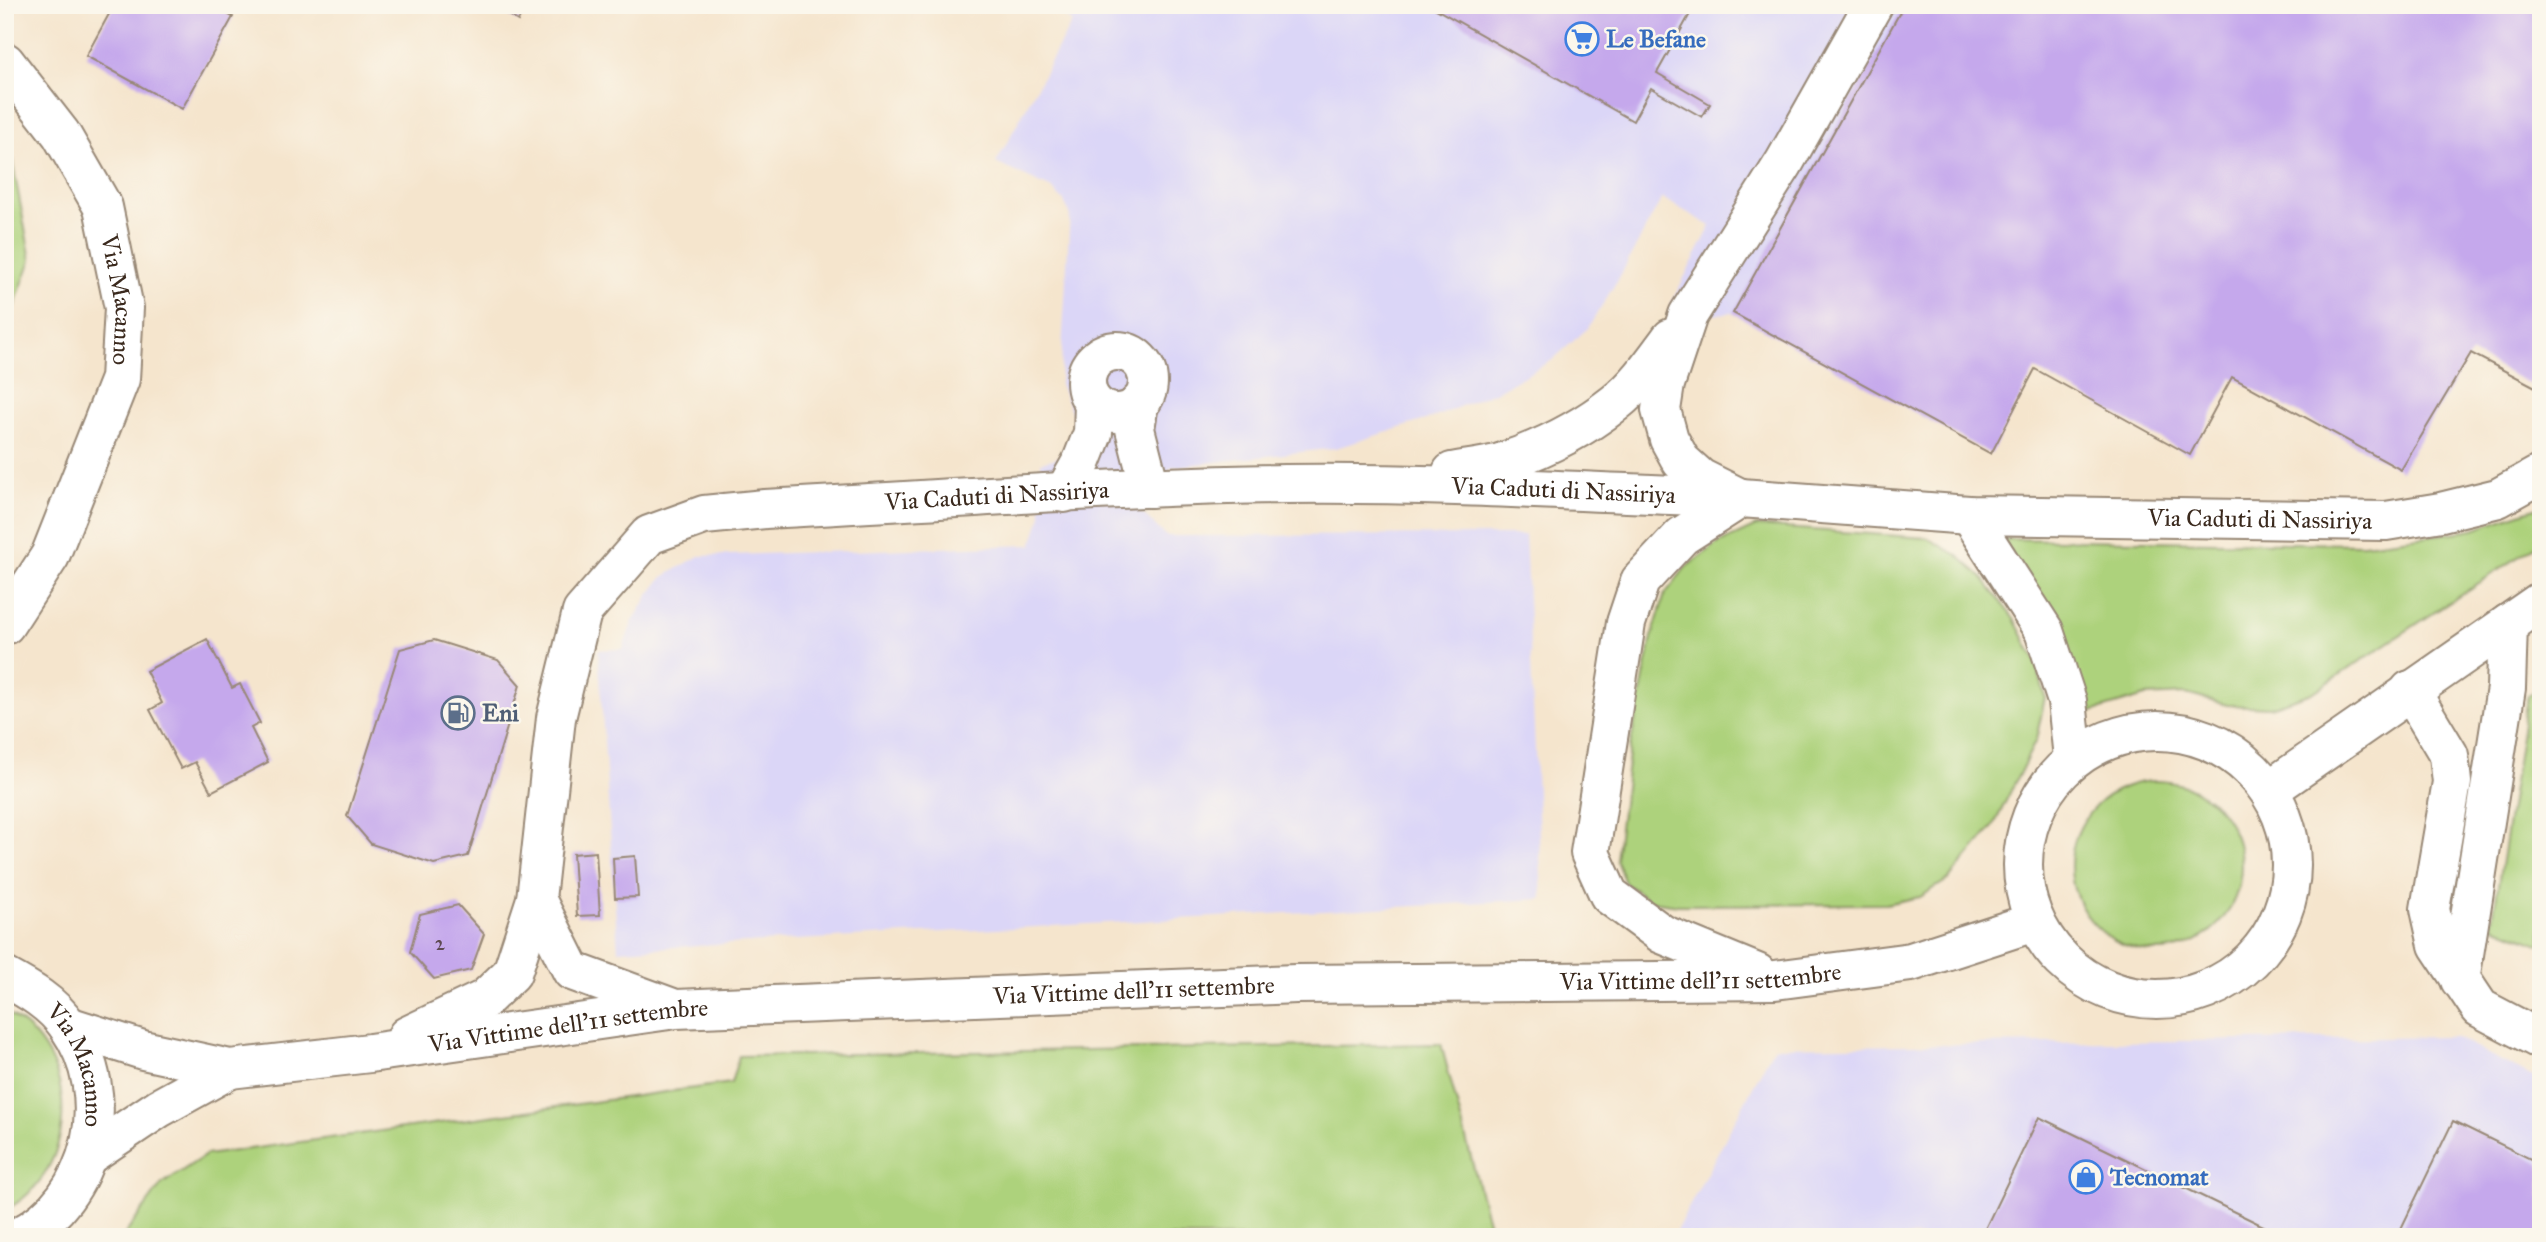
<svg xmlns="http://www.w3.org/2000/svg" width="2546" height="1242" font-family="'IM FELL Great Primer',serif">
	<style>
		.built { fill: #dbd6f7 }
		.green { fill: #add27c; stroke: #747e4d; stroke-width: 2 }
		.building { fill: #c5a8ec }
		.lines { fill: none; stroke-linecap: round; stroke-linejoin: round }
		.minor-casing { stroke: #988876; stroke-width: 42 }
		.minor { stroke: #fff; stroke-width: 38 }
		.labels { text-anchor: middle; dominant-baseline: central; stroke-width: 5; stroke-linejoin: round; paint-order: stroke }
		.number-label { font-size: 21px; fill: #5e4a52 }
		.shop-label { font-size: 24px; font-weight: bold; fill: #366cbe; stroke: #fbf7ec; text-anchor: start }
		.street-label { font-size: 24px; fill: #3b2a1e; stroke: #fbf7ec }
		.service-label { font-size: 24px; font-weight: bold; fill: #4e5e75; stroke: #fbf7ec; text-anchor: start }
	</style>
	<rect width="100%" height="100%" fill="#fbf7ec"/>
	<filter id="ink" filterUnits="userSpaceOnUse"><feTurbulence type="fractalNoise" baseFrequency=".0143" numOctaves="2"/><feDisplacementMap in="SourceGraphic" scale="14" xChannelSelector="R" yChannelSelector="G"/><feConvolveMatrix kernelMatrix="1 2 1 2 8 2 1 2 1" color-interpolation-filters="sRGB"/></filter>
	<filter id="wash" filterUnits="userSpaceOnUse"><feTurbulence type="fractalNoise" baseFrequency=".00686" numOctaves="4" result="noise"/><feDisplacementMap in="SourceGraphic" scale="28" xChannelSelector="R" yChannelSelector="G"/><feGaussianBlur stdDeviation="1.57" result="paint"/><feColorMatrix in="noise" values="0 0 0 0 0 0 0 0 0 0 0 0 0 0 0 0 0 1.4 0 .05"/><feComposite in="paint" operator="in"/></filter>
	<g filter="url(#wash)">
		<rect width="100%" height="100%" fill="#f5e5cd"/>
		<!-- built -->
		<path class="built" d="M1049,5H2541V390L2471,353L2401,470L2233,377L2190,455L2035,369L1991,454L1733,313L1688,315L1670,305L1711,226L1662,198L1620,276L1588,328L1551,361L1499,390L1435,417L1336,448L1171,467L1140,511L1166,536L1525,535L1542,899L618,950L598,650L623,649L632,623L648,596L663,577L699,556L1032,545L1041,516V462L1057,458L1069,448L1075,434L1072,413L1060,384L1070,213L1063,200L1052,189L996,163L1072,22Z
			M2454,1037L2541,1081V1237H1673L1774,1047Z"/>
		<!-- green -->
		<path class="green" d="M5,123L31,260L5,331Z
			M2541,506V542L2312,693L2270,707L2227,705L2186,694L2145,696L2088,713L2070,654L2003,539L2363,544L2467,531Z
			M1756,526L1927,538L1957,555L1981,576L2014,619L2036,661L2045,697L2036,740L1993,827L1949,879L1920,897L1886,904L1679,905L1651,901L1625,883L1616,860L1630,747L1652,637L1665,594L1686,567L1717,544Z
			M2541,687V945L2492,925L2527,697Z
			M2071 866a85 85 0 1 1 170 0a85 85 0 1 1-170 0Z
			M5,1012C82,1052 81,1171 5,1210Z
			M1441,1044L1492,1237H123L162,1184L206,1155L731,1083L739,1056Z"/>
		<g id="blocks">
			<!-- building -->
			<path class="building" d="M114,5H211L233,17L182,109L86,56Z
				M492,5H527L518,21Z
				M1429,5H1695L1657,73L1710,104L1702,117L1651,88L1633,121Z
				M1904,5H2541V390L2471,353L2401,470L2232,377L2190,455L2035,369L1991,454L1733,313Z
				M207,639L232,688L240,684L260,723L251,728L268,762L211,792L195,762L181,769L150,710L162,703L146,671Z
				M434,640L498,660L520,685L468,856L434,864L371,844L347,816L400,649Z
				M596,852L600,915L577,916L573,854Z
				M635,856L638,897L615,898L613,858Z
				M458,905L484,934L471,970L434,979L410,952L420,914Z
				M2039,1117L2286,1237H1981Z
				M2453,1121L2541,1164V1237H2397Z"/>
		</g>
	</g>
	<g filter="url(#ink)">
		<use href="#blocks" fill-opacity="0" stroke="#988876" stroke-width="2"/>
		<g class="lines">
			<defs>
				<g id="minor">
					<path id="s1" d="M5,62L61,134L103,207L124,308L120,379L50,556L5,625"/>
					<circle cx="1117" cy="382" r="31"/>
					<path d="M1139,403L1135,429L1150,488"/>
					<path d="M1452,472C1468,469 1485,467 1500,463C1540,450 1582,429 1615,403C1637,386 1654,361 1671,338"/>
					<path d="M1064,493L1082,461L1093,433L1094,404"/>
					<path d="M1736,496L1700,478L1681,461L1669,439L1661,410L1665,384L1688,315L1784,163L1873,5"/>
					<path d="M1969,515L2044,631L2067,701L2073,758"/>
					<path d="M2410,690L2449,755L2452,782L2430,909L2438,945L2480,1008L2541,1040"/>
					<circle cx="2157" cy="865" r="134"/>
					<path d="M2269,790L2541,601"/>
					<path d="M536,899L572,971L670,1007"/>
					<path id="s2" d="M1757,973L1662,934L1609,895L1590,853L1626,623L1640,581L1682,536L1741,498L1969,515L2386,521L2441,512L2498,498L2541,474"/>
					<path id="s3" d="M5,977C29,990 52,1003 68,1026C117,1096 94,1199 18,1237"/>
					<path d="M2460,980L2506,688L2508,624"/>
					<path id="s4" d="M68,1026L143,1050L230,1069L370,1053L676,1009L1296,984L1775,980L1911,962L2034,922"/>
					<path id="s5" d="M407,1036L485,999L512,973L536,899L556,718L582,612L649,535L704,515L765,509C938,500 1112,486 1285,484C1437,482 1589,492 1741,498"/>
					<path d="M89,1155L159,1108L230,1069"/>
				</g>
			</defs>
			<!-- minor casing -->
			<use href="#minor" class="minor-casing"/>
			<!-- minor -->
			<use href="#minor" class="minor"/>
		</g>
	</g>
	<!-- icons -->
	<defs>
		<symbol id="supermarket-ring" viewBox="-11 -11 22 22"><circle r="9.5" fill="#fbf7ec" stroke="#3f7fe0" stroke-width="1.5"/><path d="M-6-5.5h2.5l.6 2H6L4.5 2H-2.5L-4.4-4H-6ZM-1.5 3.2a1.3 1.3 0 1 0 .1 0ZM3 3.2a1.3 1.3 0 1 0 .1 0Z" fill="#3f7fe0"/></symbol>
		<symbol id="fuel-ring" viewBox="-11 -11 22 22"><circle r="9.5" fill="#fbf7ec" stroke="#5c6f8a" stroke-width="1.5"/><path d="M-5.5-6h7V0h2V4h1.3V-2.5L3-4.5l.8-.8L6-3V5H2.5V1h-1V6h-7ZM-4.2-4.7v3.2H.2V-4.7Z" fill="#5c6f8a"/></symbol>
		<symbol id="shop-ring" viewBox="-11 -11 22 22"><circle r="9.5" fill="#fbf7ec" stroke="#3f7fe0" stroke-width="1.5"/><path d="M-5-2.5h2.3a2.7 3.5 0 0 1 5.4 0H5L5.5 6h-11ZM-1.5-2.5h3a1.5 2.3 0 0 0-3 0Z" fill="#3f7fe0"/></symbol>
	</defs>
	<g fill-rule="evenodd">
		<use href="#supermarket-ring" x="1563" y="20" width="38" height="38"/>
		<use href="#fuel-ring" x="439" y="694" width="38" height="38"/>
		<use href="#shop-ring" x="2067" y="1158" width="38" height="38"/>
	</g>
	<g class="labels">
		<!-- number labels -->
		<g class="number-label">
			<text x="440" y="943">2</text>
		</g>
		<!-- shop labels -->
		<g class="shop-label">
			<text x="1606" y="39">Le Befane</text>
			<text x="2110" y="1177">Tecnomat</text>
		</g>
		<!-- street labels -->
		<g class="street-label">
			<text stroke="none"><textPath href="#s1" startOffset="270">Via Macanno</textPath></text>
			<text stroke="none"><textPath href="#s5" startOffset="1514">Via Caduti di Nassiriya</textPath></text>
			<text stroke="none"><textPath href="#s5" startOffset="947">Via Caduti di Nassiriya</textPath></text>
			<text stroke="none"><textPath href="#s2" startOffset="1143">Via Caduti di Nassiriya</textPath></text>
			<text stroke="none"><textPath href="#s4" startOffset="1643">Via Vittime dell'11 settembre</textPath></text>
			<text stroke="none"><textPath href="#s4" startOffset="1076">Via Vittime dell'11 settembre</textPath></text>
			<text stroke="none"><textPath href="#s4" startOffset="509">Via Vittime dell'11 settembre</textPath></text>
			<text stroke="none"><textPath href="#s3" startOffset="121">Via Macanno</textPath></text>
		</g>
		<!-- service labels -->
		<g class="service-label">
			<text x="482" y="713">Eni</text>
		</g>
	</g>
	<!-- margin -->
	<rect width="2546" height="1242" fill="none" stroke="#fbf7ec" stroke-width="28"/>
</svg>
